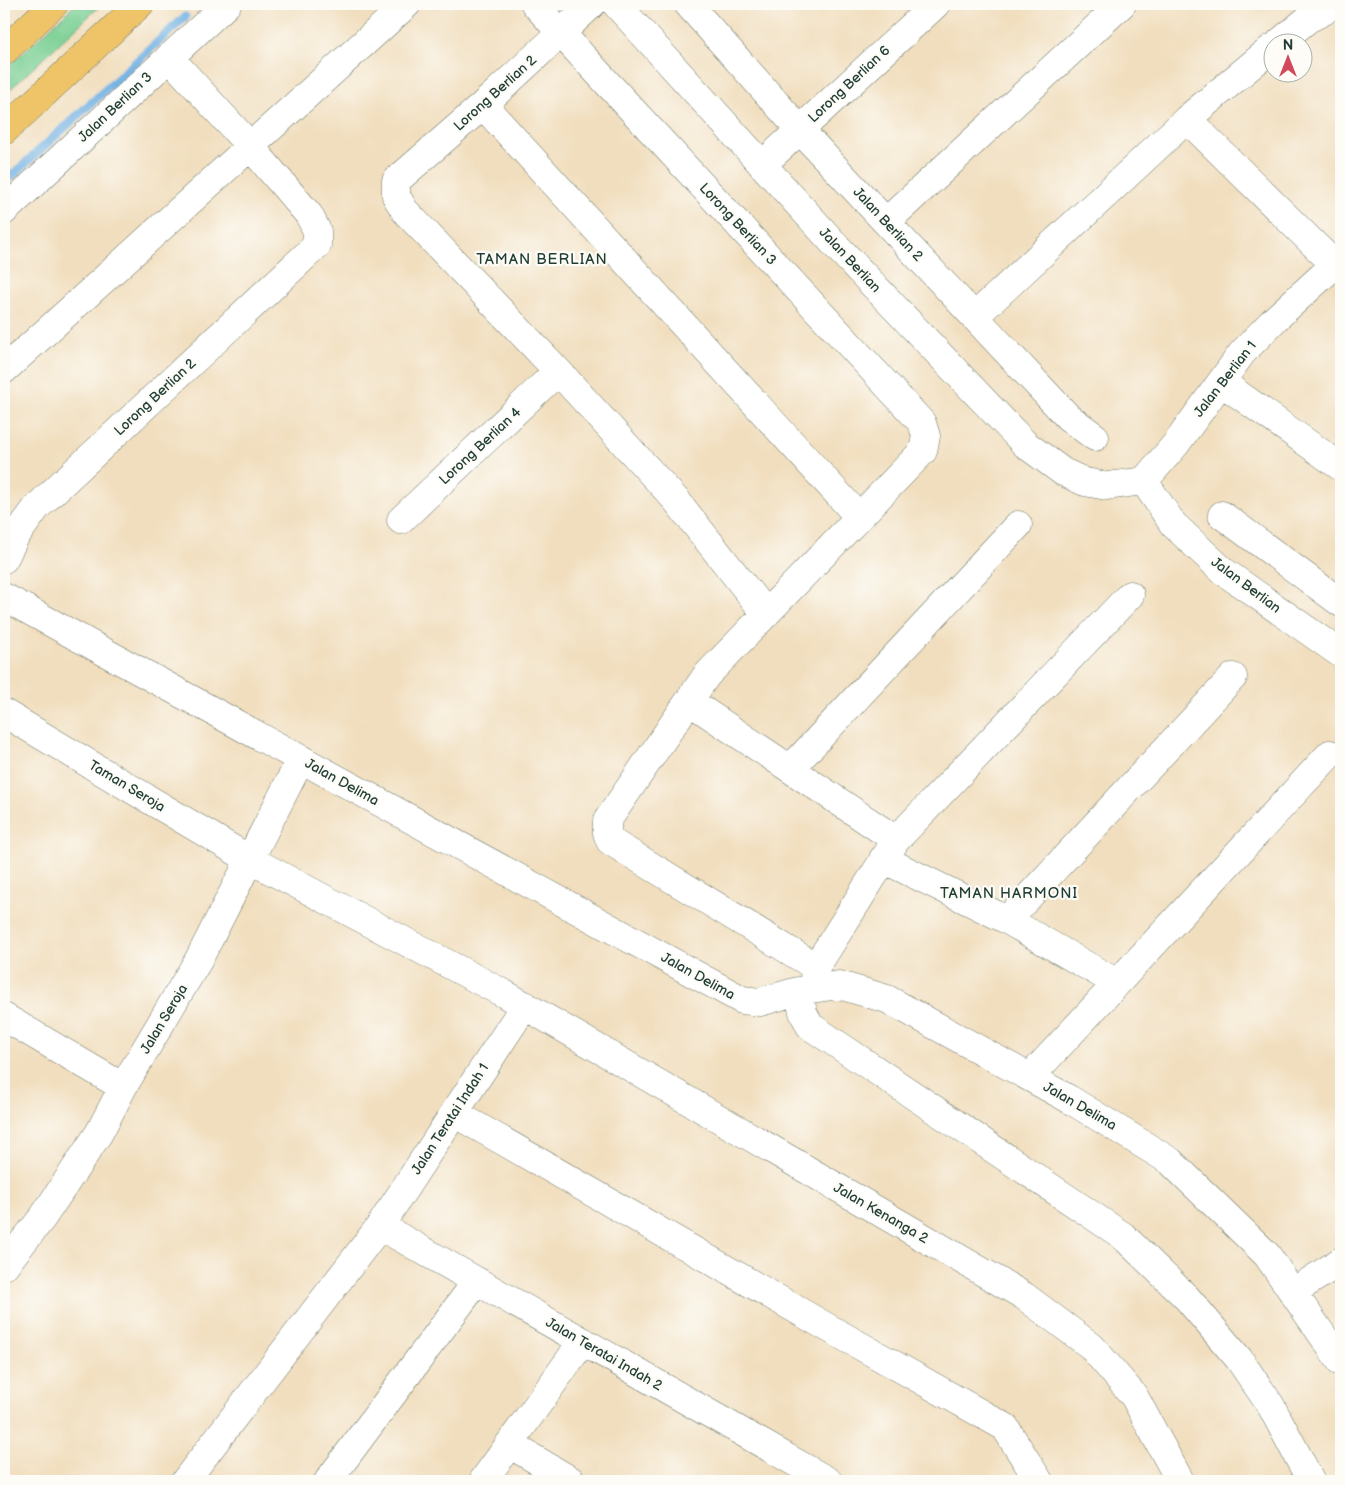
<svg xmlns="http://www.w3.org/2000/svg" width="1345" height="1485" font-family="'Balsamiq Sans',sans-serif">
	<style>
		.green { fill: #78cf93; stroke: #4c8664 }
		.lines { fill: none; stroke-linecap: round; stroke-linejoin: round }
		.stream { stroke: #6eb0e3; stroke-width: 9 }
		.minor-casing { stroke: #687564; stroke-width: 29 }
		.major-casing { stroke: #687564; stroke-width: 29 }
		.minor { stroke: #fff; stroke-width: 28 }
		.major { stroke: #efc469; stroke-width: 28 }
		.labels { text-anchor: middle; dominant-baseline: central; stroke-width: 4.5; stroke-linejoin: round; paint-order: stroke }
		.street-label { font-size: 14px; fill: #1f3d34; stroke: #fdfcf7 }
		.neighbourhood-label { font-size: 15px; letter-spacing: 1px; fill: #1f3d34; stroke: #fdfcf7 }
	</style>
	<rect width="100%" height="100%" fill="#fdfcf7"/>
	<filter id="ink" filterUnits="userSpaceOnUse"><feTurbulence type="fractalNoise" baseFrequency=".02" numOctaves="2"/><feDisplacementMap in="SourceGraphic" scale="10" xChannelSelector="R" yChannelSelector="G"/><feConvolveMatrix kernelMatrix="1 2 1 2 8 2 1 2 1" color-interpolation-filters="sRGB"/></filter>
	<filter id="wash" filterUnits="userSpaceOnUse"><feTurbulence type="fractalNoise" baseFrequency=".0096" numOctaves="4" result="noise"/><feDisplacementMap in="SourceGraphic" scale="20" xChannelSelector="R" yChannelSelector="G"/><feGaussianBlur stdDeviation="1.12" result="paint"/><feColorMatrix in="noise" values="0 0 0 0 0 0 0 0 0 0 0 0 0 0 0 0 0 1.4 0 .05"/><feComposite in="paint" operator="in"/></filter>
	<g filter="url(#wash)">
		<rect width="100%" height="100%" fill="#f1debe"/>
		<!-- green -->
		<path class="green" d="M76,4H102L4,95V70Z"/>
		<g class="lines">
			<!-- stream -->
			<path class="stream" d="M4,183L185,17"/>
		</g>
	</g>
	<g filter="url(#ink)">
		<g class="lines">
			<defs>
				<path id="minor" d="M535,4L561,33L922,423L926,436L923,451L706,676L607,821V833L610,841L816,967
					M592,4L483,105L396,181V196L405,211L558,371L676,500L766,614
					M616,4L839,249L1025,444L1063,472L1085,482L1107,486L1144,481L1176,444L1242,353L1275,319L1341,259
					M688,4L800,130L1068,417L1095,437
					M1280,42L1308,19L1324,11L1318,4
					M483,105L859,517
					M1187,119L1335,265
					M762,165L936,4
					M4,211L227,4
					M886,222L1122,4
					M974,317L1187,119L1272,48
					M4,370L407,4
					M1221,382L1341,467
					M1144,481L1173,524L1223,571L1341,654
					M1222,515L1341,603
					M401,520L558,371
					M4,559L15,537L37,507L317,245V231L309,215L250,146L169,57
					M4,597L742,1000L760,1002L798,991L839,985L887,999L1069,1099L1170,1161L1267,1255L1341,1362
					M689,701L896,840
					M4,713L249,859L503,993L1024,1296L1091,1346L1134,1396L1180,1481
					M791,768L1018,525
					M883,859L1007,920L1117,983
					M1007,920L1233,677
					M813,984L816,967L896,840L1130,595
					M798,991L803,1012L810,1026L1123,1236L1187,1298L1239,1359L1271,1406L1311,1481
					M4,1017L123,1087
					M1030,1077L1330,754
					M454,1113L825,1326L1005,1427L1039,1481
					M380,1226L828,1481
					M4,1266L43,1217L99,1133L123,1087L199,959L301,759
					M1293,1292L1341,1261
					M509,1444L572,1481
					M185,1481L380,1226L525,1005
					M328,1481L477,1281
					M483,1481L583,1341"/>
				<path id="major" d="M4,51L54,4
					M4,131L140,4"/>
			</defs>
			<!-- minor casing -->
			<use href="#minor" class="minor-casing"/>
			<!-- major casing -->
			<use href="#major" class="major-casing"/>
			<!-- minor -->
			<use href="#minor" class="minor"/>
			<!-- major -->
			<use href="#major" class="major"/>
		</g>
	</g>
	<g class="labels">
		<!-- street labels -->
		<g class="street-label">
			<text transform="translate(849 84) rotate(-43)">Lorong Berlian 6</text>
			<text transform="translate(495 93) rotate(-42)">Lorong Berlian 2</text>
			<text transform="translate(115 107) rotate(-43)">Jalan Berlian 3</text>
			<text transform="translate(738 224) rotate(47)">Lorong Berlian 3</text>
			<text transform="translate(888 224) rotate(47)">Jalan Berlian 2</text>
			<text transform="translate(850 260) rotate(47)">Jalan Berlian</text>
			<text transform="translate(1225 379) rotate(-52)">Jalan Berlian 1</text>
			<text transform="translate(155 397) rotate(-43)">Lorong Berlian 2</text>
			<text transform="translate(480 446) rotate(-43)">Lorong Berlian 4</text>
			<text transform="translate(1246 585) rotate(37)">Jalan Berlian</text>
			<text transform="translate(342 782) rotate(29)">Jalan Delima</text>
			<text transform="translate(127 786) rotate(31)">Taman Seroja</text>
			<text transform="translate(698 976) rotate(29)">Jalan Delima</text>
			<text transform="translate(164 1019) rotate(-59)">Jalan Seroja</text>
			<text transform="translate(1080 1106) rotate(30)">Jalan Delima</text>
			<text transform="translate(450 1119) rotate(-57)">Jalan Teratai Indah 1</text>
			<text transform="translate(881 1213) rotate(30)">Jalan Kenanga 2</text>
			<text transform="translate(604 1354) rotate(30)">Jalan Teratai Indah 2</text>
		</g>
		<!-- neighbourhood labels -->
		<g class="neighbourhood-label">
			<text x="542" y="259">TAMAN BERLIAN</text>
			<text x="1009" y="893">TAMAN HARMONI</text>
		</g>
	</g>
	<!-- margin -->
	<rect width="1345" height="1485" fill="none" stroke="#fdfcf7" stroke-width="20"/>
	<!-- north arrow -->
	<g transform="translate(1288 58)"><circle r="24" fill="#fdfcf7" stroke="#a4b0a9"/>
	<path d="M0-4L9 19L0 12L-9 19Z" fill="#d1495b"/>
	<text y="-8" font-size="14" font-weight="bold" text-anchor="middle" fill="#1f3d34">N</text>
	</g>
</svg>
